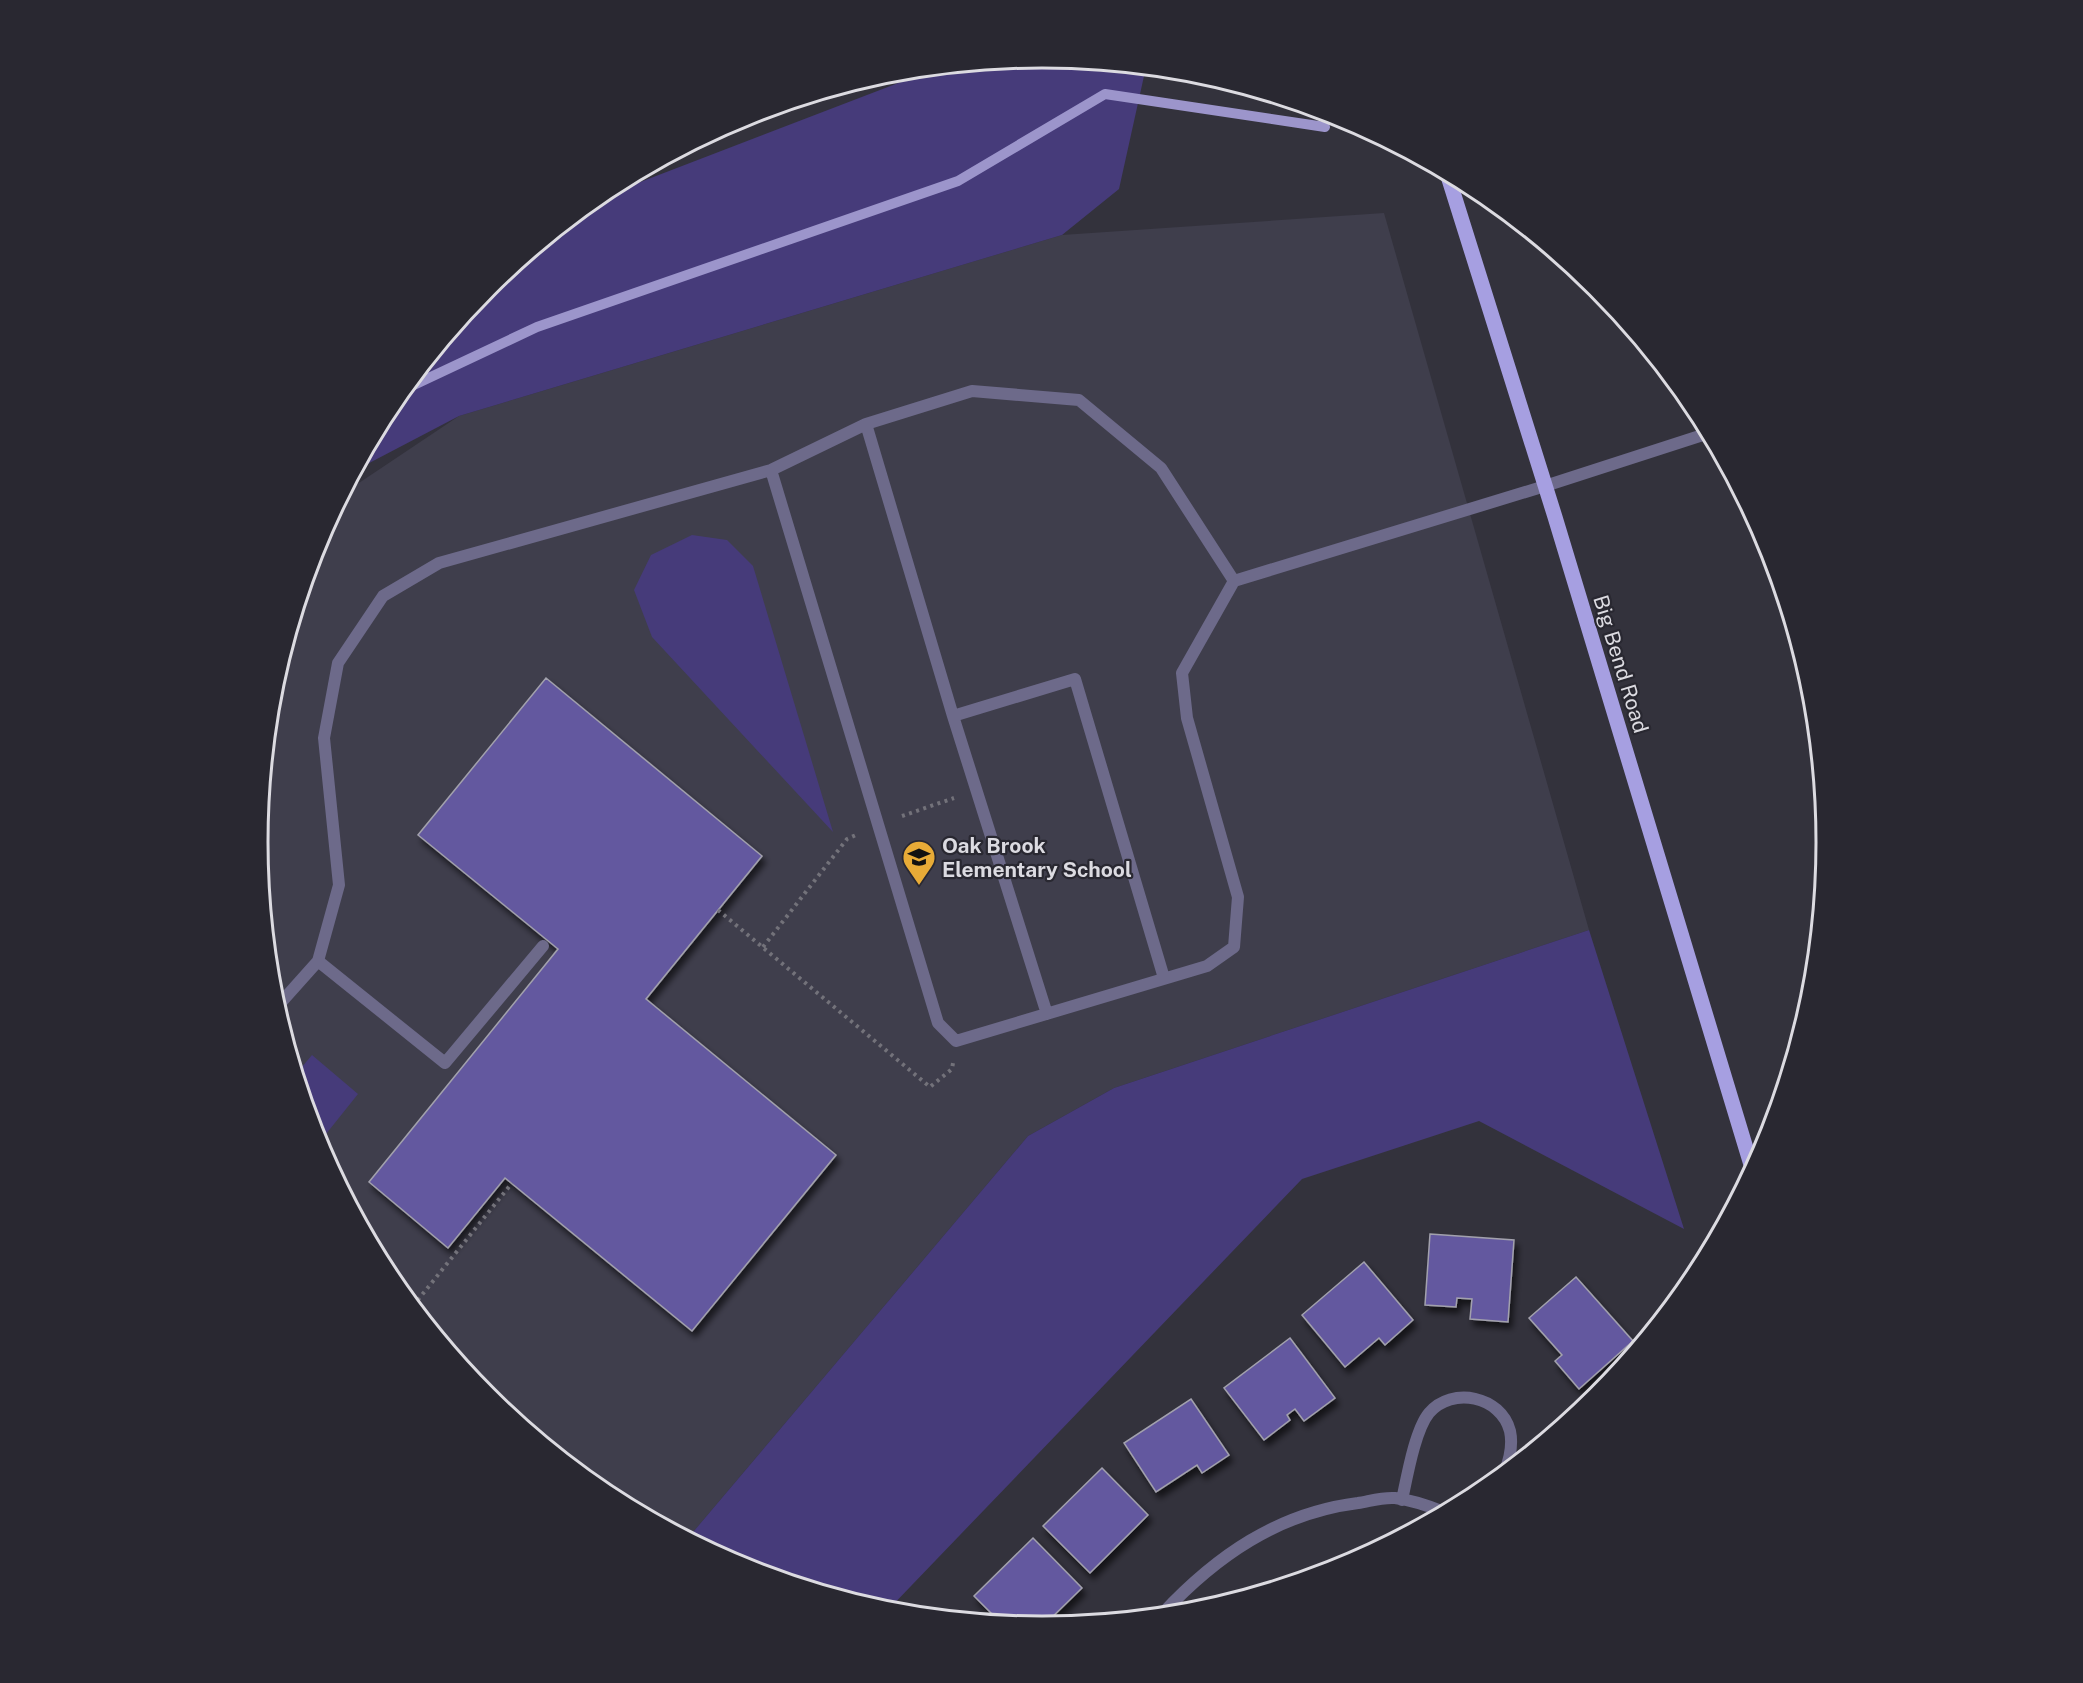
<svg xmlns="http://www.w3.org/2000/svg" width="2083" height="1683" font-family="'Public Sans',sans-serif">
	<style>
		.built { fill: #3f3e4c }
		.green { fill: #463b7a }
		.lines { fill: none; stroke-linecap: round; stroke-linejoin: round }
		.stream { stroke: #9c95cb; stroke-width: 10 }
		.building { fill: #63589f; stroke: #a2a1ad; stroke-width: 1.5; filter: url(#shadow) }
		.path { stroke: #73727a; stroke-width: 4; stroke-dasharray: 3 4.5; stroke-linecap: butt }
		.lane { stroke: #6d6a8a; stroke-width: 12 }
		.street { stroke: #6d6a8a; stroke-width: 12 }
		.primary { stroke: #a69fe1; stroke-width: 15 }
		.labels { text-anchor: middle; dominant-baseline: central; stroke-width: 4.5; stroke-linejoin: round; paint-order: stroke }
		.street-label { font-size: 21px; fill: #dcdbe1; stroke: #292831 }
		.poi-label { font-size: 21px; font-weight: bold; fill: #dcdbe1; stroke: #292831; text-anchor: start }
		.rim { fill: none; stroke: #dcdbe1; stroke-width: 3 }
	</style>
	<defs>
		<filter id="shadow"><feDropShadow dx="3.5" dy="6" stdDeviation="3" flood-color="#0009"/></filter>
	</defs>
	<rect width="100%" height="100%" fill="#33323c"/>
	<!-- built -->
	<path class="built" d="M1384,213L1589,930L1114,1088L1028,1136L688,1538L605,1494L487,1396L389,1277L317,1141L272,994L257,841L272,688L317,541L341,495L459,416L1062,235Z"/>
	<!-- green -->
	<path class="green" d="M1041,57L1146,67L1119,189L1062,235L459,416L354,471L389,405L487,287L591,201L940,67Z
		M692,535L727,540L753,566L833,832L652,637L634,590L651,555Z
		M1589,930L1684,1229L1479,1121L1302,1179L887,1611L741,1566L688,1538L1028,1136L1114,1088Z
		M312,1055L358,1094L318,1144L296,1074Z"/>
	<g class="lines">
		<!-- stream -->
		<path class="stream" d="M401,391L537,327L958,181L1105,94L1325,127"/>
	</g>
	<!-- building -->
	<path class="building" d="M546,678L762,856L646,999L836,1155L692,1331L505,1178L448,1248L369,1182L558,949L418,835Z
		M1430,1234L1514,1240L1508,1322L1470,1319L1472,1299L1457,1298L1456,1307L1425,1305Z
		M1364,1262L1413,1320L1385,1345L1379,1338L1345,1367L1302,1315Z
		M1576,1277L1633,1341L1579,1389L1555,1361L1562,1355L1529,1318Z
		M1290,1338L1335,1398L1304,1421L1295,1409L1287,1415L1290,1420L1264,1440L1224,1388Z
		M1191,1399L1229,1455L1202,1473L1197,1465L1156,1492L1124,1443Z
		M1102,1468L1148,1515L1090,1573L1043,1526Z
		M1033,1538L1082,1588L1043,1626L1000,1622L974,1596Z"/>
	<g class="lines">
		<!-- path -->
		<path class="path" d="M902,816L954,798
			M718,910L930,1087L952,1069L953,1063
			M763,947L847,839L856,835
			M413,1306L512,1183"/>
		<!-- lane -->
		<path class="lane" d="M866,424L953,716L1047,1014
			M1234,581L1545,486
			M953,716L1075,679L1164,978
			M318,961L445,1063L543,946
			M276,1008L318,961L339,885L324,738L338,663L383,596L439,563L771,470L866,424L972,391L1079,400L1161,468L1234,581L1182,673L1187,718L1238,897L1234,947L1207,966L956,1041L938,1023L771,470"/>
		<!-- street -->
		<path class="street" d="M1545,486L1709,433
			M1402,1500C1407,1477 1415,1430 1429,1413C1452,1386 1501,1396 1510,1431C1513,1445 1510,1458 1505,1471
			M1162,1614C1216,1556 1278,1513 1358,1503C1370,1501 1383,1497 1395,1498C1411,1500 1429,1506 1444,1512"/>
		<!-- primary -->
		<path class="primary" d="M1447,173L1555,517L1752,1168"/>
	</g>
	<!-- icons -->
	<defs>
		<symbol id="school-pin" viewBox="-11 -11 22 30"><path d="M0 17L-7.5 6A9.5 9.5 0 1 1 7.5 6Z" fill="#e8ab37" stroke="#292831"/><path d="M0-5L7-2L0 1L-7-2ZM-4 1L0 2.5L4 1V4Q0 6-4 4Z" fill="#111"/></symbol>
	</defs>
	<g fill-rule="evenodd">
		<use href="#school-pin" x="900" y="838" width="38" height="52"/>
	</g>
	<g class="labels">
		<!-- street labels -->
		<g class="street-label">
			<text transform="translate(1621 664) rotate(73)">Big Bend Road</text>
		</g>
		<!-- poi labels -->
		<g class="poi-label">
			<text x="942" y="845">Oak Brook<tspan x="942" dy="24">Elementary School</tspan></text>
		</g>
	</g>
	<!-- crop -->
	<path d="M0 0H2083V1683H0ZM268 842a774 774 0 1 1 1548 0a774 774 0 1 1-1548 0Z" fill="#292831" fill-rule="evenodd"/>
	<path class="rim" d="M268 842a774 774 0 1 1 1548 0a774 774 0 1 1-1548 0Z"/>
</svg>
